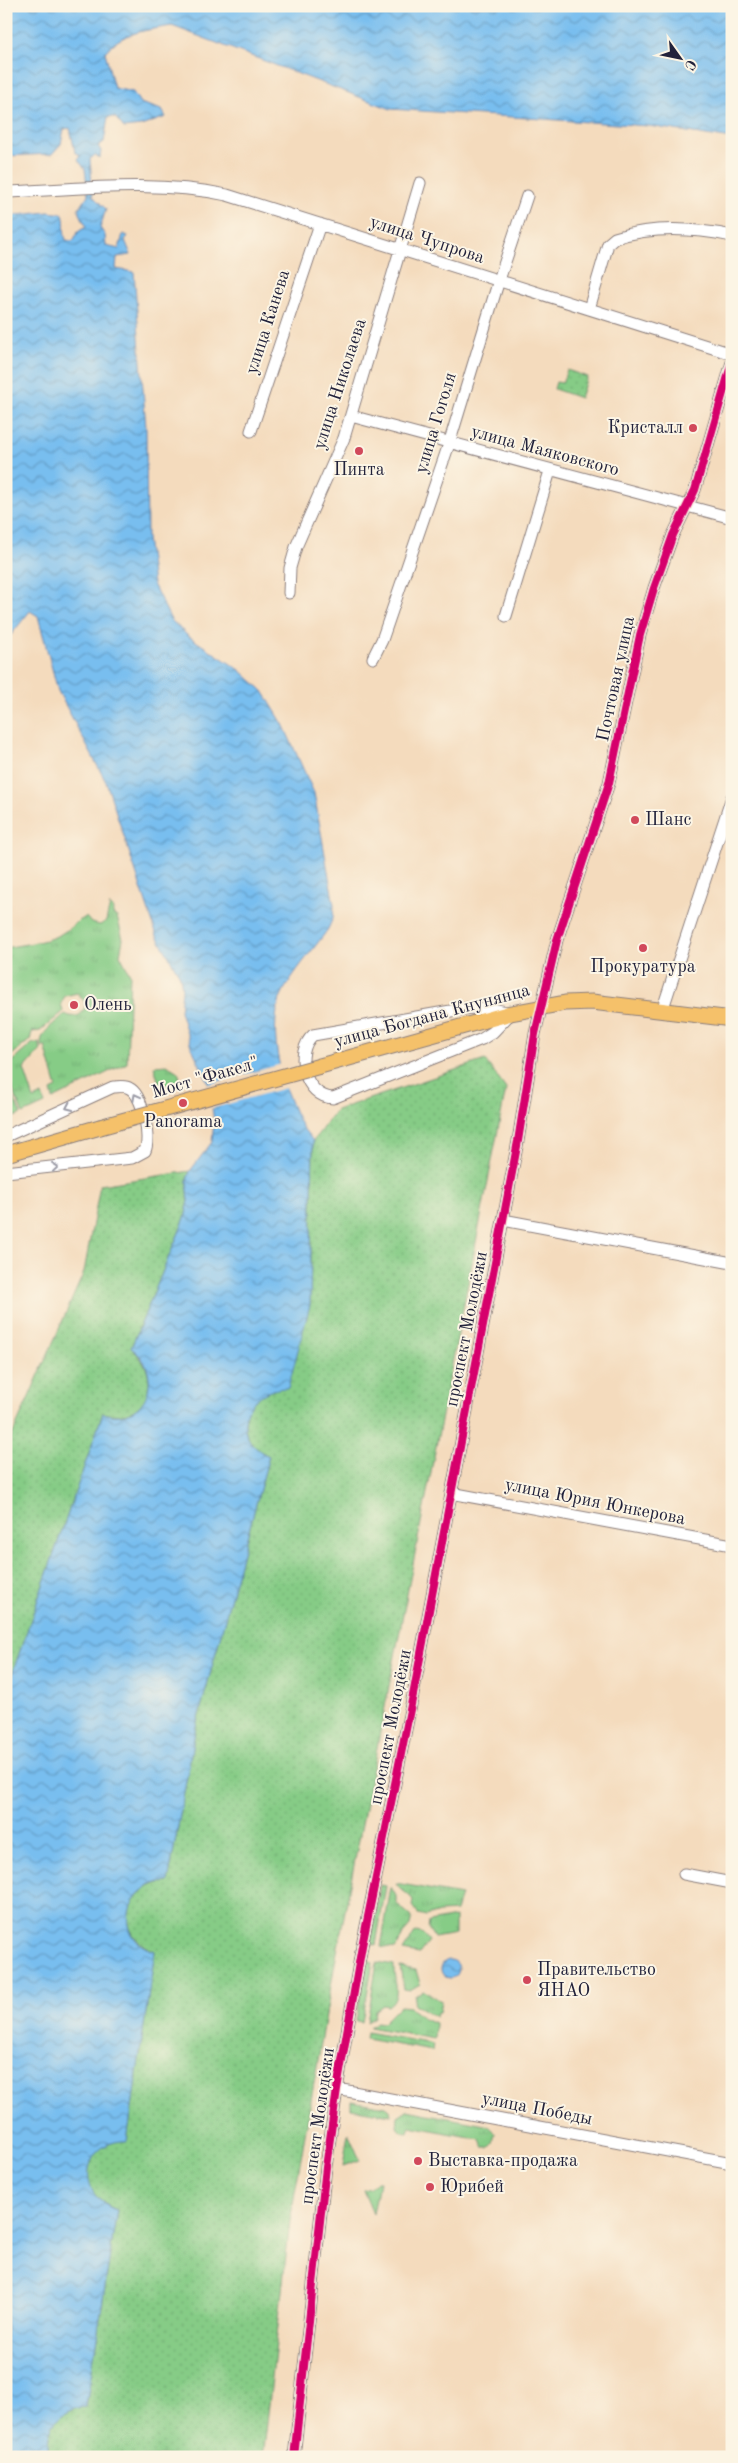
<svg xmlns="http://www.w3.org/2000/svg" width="738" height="2463" font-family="'Old Standard TT',serif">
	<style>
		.grass { fill: url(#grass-tufts); stroke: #547760 }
		.park { fill: url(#park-dots); stroke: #547760 }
		.water { fill: url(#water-waves); stroke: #4d7095 }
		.pier { fill: #f4dbbd }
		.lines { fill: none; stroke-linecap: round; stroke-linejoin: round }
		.minor-casing { stroke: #8b7e7c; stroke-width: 13 }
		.major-casing { stroke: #8b7e7c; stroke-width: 17 }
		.minor { stroke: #fff; stroke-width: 11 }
		.major { stroke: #f5c16b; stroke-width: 15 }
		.major-bridge-casing { stroke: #8b7e7c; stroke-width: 17; stroke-linecap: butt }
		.major-bridge { stroke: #f5c16b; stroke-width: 15 }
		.cycleway-casing { stroke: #fcf5e5; stroke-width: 11 }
		.cycleway { stroke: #d6006c; stroke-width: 8 }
		.oneway { stroke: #9c9ca7 }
		.poi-dot { fill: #d1495b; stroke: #fcf5e5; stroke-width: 2 }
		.labels { text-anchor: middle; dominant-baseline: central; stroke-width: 4; stroke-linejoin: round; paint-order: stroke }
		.street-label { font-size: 18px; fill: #22223b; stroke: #fcf5e5 }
		.poi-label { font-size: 18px; fill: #22223b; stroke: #fcf5e5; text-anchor: start }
	</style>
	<defs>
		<pattern id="grass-tufts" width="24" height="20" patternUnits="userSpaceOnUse" patternTransform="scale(1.25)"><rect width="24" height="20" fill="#86cc86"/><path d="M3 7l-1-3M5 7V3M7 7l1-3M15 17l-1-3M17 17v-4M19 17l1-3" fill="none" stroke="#73af75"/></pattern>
		<pattern id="park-dots" width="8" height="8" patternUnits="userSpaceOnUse" patternTransform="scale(1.25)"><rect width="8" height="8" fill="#86cc86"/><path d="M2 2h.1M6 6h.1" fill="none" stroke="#73af75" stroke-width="1.8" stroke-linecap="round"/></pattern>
		<pattern id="water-waves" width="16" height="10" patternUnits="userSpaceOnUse" patternTransform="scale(1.25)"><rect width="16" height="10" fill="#78beef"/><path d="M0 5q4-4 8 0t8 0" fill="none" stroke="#629ac3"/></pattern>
	</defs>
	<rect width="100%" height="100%" fill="#fcf5e5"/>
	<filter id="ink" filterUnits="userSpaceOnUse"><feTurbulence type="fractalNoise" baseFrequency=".02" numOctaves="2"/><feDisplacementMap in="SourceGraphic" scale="10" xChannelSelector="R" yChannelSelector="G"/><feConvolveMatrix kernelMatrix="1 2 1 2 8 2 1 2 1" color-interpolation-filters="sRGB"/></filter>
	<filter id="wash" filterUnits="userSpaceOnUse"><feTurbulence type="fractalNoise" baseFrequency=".0096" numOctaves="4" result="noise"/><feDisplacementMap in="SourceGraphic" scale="20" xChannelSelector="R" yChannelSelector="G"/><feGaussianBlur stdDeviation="1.12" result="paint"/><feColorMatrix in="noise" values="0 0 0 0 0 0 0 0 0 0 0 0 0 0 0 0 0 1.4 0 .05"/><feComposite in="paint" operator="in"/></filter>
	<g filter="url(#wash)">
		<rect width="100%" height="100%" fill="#f4dbbd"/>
		<!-- grass -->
		<path class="grass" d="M110,905L113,909V915L117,917L123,939L120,955L130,974L127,1063L53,1099L51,1091L57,1088L45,1046L42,1048C37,1034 54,1024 65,1014C76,1020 86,1014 85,1002L77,993L65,996L61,1003L63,1012L40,1031L32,1032L30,1040L6,1060V948C26,943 50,943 67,930C74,925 77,921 86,917L91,923L100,925L106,921Z
			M33,1043H39L41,1050L24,1069L34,1099L42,1095L45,1104L23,1114L7,1076L10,1070L9,1064Z
			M167,1065L178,1072L181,1081L160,1087L154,1066Z
			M6,1082L21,1114L6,1121Z
			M396,1883L461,1895L456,1911L439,1912L426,1916L418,1914L412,1906L413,1900C408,1893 401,1891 396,1883Z
			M380,1885L386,1886L376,1945L370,1944Z
			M391,1887L396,1896V1903L412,1917L410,1926L403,1934L396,1949L381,1947Z
			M455,1917V1934L434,1938L428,1928L429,1922Z
			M415,1932L422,1933L429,1941L419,1954L403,1951Z
			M366,1960L373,1962L362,2022L356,2021Z
			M377,1962L394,1965C393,1982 403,1995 388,2006L383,2005L375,2011L374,2017L367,2022Z
			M400,1967L416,1970L420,1984L410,1990L404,1989Z
			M423,1990L441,2001L439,2013H437L436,2017L414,2004L415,1996Z
			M400,2006L409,2007L422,2017L435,2023L434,2039L369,2027L377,2022L383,2023Z
			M367,2032L433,2044L432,2051L366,2039Z
			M351,2101L386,2107L390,2110L391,2115L351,2108Z
			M407,2110L490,2126L495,2133L493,2143L489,2147H483L480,2139L410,2126L408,2132H401L397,2127L398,2116Z
			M348,2133L360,2160L343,2166Z
			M376,2182H379L373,2214L363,2190L370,2188Z"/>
		<!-- park -->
		<path class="park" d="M567,370L587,377L580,398L554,389L556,382L562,383Z
			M485,1060L506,1089L336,1957L290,2221L263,2457H50C42,2431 59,2408 86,2407L117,2210C71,2193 83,2141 127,2140L155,1951C112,1936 124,1884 168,1882L196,1726L269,1456C232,1441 240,1396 278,1388L310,1305L313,1141L336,1110Z
			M190,1171L187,1180L189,1201L185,1218L131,1348C165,1377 149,1424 103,1413L12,1674L6,1709V1449L84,1272L100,1185Z"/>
		<!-- water -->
		<path class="water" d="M6,6H732V139L649,126L391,109L172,26C148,30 121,32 105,52L114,88L133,92L140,103L162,110L166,117L141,126L124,128L115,117H108L104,142L98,146L101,151L100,158L95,155L90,159L93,196L106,209L100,228L105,235L106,246L119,249L123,234L128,236L125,240L131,255L117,257L116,269L134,272L146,428L147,538L153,584L171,620L188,636L240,670L263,691L283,724L314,793L334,905L333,918L328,929C315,948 287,979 280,999C268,1034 282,1087 298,1119C301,1127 308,1134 313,1141L310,1305L288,1388C244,1388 227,1438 269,1456L196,1726L168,1882C125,1881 112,1940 155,1951L127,2141C83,2139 73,2196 117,2210L86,2407C59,2408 42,2431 50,2457H6V1899L11,1881L6,1865V1709L12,1674L103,1413C147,1427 166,1372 131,1348L185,1218L189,1201L187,1180L190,1171L212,1142L214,1121L208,1082L191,1046L180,1011L182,989L180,976L157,936L106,782L58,691L38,616L30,611L6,641V216L49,212L63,214C66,223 63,232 66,240L73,241L79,230L86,226L78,209L88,195L85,169L78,160L80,155L75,152L70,128L64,129L61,144L52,154L6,156Z
			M441 1969a9 9 0 1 1 18 0a9 9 0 1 1-18 0Z"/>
		<!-- pier -->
		<path class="pier" d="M282,1064L289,1087L210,1109L206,1085Z"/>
	</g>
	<g filter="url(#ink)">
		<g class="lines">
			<defs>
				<path id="minor" d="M6,192C80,189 154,180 227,195L732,354
					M589,309L608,244L615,238C653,226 693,228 732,236
					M351,416L732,518
					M251,431L320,224
					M289,593L290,568L296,547L344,438L420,183
					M506,616L550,471
					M373,658L382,640L449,444L499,280L527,196
					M468,1008L492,1009L511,1013L493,1032L482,1039L333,1098C305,1097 293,1053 313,1035Z
					M662,1011L732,797
					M6,1136L113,1087C118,1087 125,1085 129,1088C143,1094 151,1138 145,1151L132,1158L6,1172
					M503,1220L732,1263
					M451,1493L732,1545
					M684,1874L732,1883
					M337,2089L732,2163
					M294,2457L326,2167L337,2089L362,1946L414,1690L518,1141L535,1034L557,940L609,783L640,635L654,588L673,535L695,490L732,362"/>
				<path id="major" d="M320,1066L511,1013L565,1003L592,1002L732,1019
					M6,1154L100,1127"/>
			</defs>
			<!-- minor casing -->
			<use href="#minor" class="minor-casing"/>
			<!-- major casing -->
			<use href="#major" class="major-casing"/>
			<!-- minor -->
			<use href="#minor" class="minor"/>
			<!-- major -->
			<use href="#major" class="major"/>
			<defs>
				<path id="major-bridge" d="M100,1127L320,1066"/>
			</defs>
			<!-- major-bridge casing -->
			<use href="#major-bridge" class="major-bridge-casing"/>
			<!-- major-bridge -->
			<use href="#major-bridge" class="major-bridge"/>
			<defs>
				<path id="cycleway" d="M294,2457L326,2167L337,2089L362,1946L414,1690L518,1141L535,1034L557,940L609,783L640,635L654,588L673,535L695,490L732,362"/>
			</defs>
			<!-- cycleway casing -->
			<use href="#cycleway" class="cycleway-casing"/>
			<!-- cycleway -->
			<use href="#cycleway" class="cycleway"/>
		</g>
		<!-- one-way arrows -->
		<defs><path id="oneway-chevron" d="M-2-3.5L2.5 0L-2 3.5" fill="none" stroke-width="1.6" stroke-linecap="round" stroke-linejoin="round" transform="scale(1.25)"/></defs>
		<g class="oneway">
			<use href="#oneway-chevron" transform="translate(136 1097) rotate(-118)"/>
			<use href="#oneway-chevron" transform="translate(69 1107) rotate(155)"/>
			<use href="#oneway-chevron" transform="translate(55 1167) rotate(-6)"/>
		</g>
	</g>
	<!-- markers -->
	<g class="poi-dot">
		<circle cx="693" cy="428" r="5"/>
		<circle cx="359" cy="451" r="5"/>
		<circle cx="635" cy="820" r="5"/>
		<circle cx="643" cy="948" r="5"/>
		<circle cx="74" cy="1005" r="5"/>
		<circle cx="183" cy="1103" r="5"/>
		<circle cx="527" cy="1980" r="5"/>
		<circle cx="418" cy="2161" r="5"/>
		<circle cx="430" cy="2187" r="5"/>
	</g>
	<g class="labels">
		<!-- street labels -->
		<g class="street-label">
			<text transform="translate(427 240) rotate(18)">улица Чупрова</text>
			<text transform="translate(268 322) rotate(-72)">улица Канева</text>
			<text transform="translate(340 384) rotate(-72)">улица Николаева</text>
			<text transform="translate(436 423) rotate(-73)">улица Гоголя</text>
			<text transform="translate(545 451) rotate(15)">улица Маяковского</text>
			<text transform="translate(616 679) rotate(-78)">Почтовая улица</text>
			<text transform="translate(432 1016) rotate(-15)">улица Богдана Кнунянца</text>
			<text transform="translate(205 1078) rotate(-16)">Мост "Факел"</text>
			<text transform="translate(467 1329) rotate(-79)">проспект Молодёжи</text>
			<text transform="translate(595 1502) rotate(11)">улица Юрия Юнкерова</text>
			<text transform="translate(391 1727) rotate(-79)">проспект Молодёжи</text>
			<text transform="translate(537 2109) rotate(11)">улица Победы</text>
			<text transform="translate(318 2126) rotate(-82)">проспект Молодёжи</text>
		</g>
		<!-- poi labels -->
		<g class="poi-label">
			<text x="683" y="428" text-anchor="end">Кристалл</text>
			<text x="359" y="470" text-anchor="middle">Пинта</text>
			<text x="645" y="820">Шанс</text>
			<text x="643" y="967" text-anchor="middle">Прокуратура</text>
			<text x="84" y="1005">Олень</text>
			<text x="183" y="1122" text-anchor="middle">Panorama</text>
			<text x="537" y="1970">Правительство<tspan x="537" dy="21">ЯНАО</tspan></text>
			<text x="428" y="2161">Выставка-продажа</text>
			<text x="440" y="2187">Юрибей</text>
		</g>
	</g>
	<!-- margin -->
	<rect width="738" height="2463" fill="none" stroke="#fcf5e5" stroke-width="25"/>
	<!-- north arrow -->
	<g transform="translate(680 58) rotate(123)" stroke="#fcf5e5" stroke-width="4" paint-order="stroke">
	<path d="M0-4L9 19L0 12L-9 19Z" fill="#22223b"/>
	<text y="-8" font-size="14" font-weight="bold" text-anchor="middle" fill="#22223b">С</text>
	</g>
</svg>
